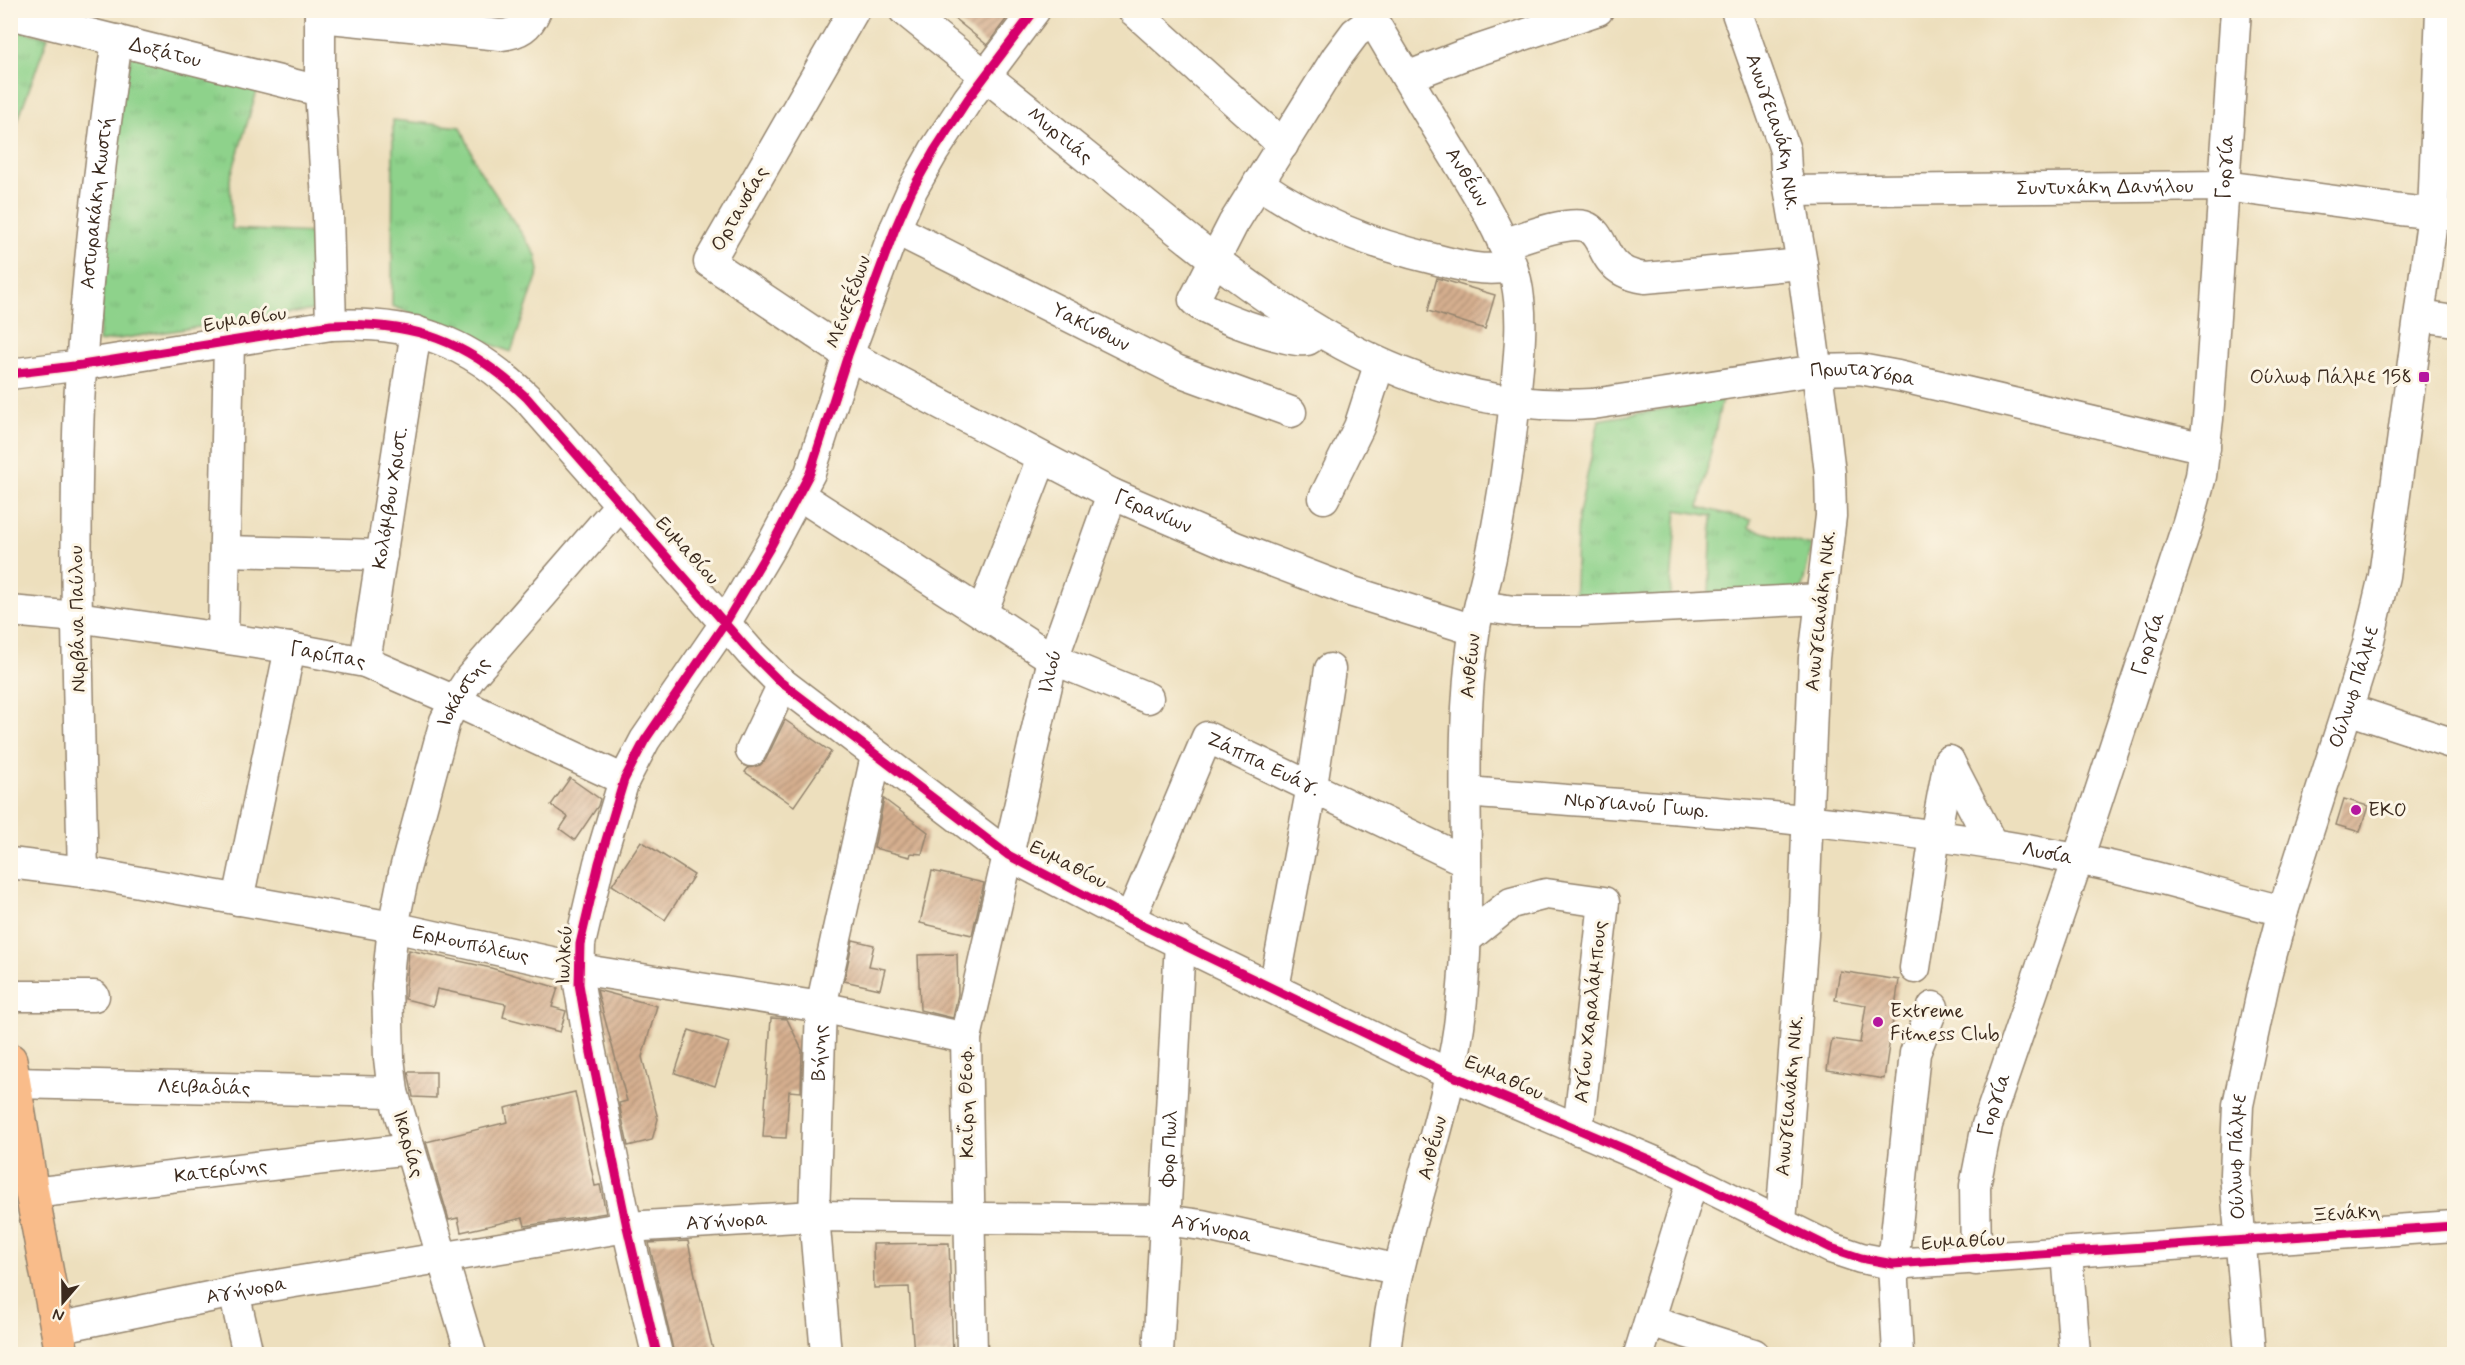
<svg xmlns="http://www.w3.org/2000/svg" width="2465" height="1365" font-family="Mynerve,sans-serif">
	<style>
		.grass { fill: url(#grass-tufts); stroke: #647e54; stroke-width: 1.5 }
		.building { fill: url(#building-hatch) }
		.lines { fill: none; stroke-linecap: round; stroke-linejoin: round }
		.minor-casing { stroke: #94846e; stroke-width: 33 }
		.major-casing { stroke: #94846e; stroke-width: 36 }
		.minor { stroke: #fff; stroke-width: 30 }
		.major { stroke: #f9bc8a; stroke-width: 33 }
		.cycleway-casing { stroke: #fcf5e5; stroke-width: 13 }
		.cycleway { stroke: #d6006c; stroke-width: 9 }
		.poi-dot { fill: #b5179e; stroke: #fcf5e5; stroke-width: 2 }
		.labels { text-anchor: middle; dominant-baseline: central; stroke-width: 6; stroke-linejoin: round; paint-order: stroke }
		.street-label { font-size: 20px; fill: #3b2a1e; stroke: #fcf5e5 }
		.poi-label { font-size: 20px; fill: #3b2a1e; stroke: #fcf5e5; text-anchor: start }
	</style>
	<defs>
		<pattern id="grass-tufts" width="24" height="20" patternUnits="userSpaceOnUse" patternTransform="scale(1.5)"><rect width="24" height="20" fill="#8ed28b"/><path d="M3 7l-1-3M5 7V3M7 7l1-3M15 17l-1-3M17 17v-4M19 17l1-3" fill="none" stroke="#7bb478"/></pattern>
		<pattern id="building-hatch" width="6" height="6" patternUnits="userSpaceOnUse" patternTransform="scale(1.5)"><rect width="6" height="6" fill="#d5af8f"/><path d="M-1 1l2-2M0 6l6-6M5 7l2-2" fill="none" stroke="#ae8f74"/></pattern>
	</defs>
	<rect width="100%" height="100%" fill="#fcf5e5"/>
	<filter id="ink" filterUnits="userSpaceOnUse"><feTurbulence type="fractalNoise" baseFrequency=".0167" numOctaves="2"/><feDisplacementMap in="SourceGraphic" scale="12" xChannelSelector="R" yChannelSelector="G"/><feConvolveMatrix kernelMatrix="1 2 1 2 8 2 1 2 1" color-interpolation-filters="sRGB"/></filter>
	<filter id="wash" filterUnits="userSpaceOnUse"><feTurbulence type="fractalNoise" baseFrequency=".008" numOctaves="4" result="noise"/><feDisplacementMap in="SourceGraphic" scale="24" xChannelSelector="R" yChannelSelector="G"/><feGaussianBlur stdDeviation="1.35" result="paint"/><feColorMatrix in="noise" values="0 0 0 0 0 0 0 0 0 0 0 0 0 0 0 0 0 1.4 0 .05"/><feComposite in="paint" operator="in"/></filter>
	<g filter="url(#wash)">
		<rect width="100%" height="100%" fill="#eddfbd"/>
		<!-- grass -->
		<path class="grass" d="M10,29L48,37L13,133L10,132Z
			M132,55L258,88L230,179L232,229L313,233L314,310L98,342L122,93Z
			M393,120L461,127L478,168L536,255L539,271L511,352L392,306Z
			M1722,399L1699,507L1751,520L1749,528L1812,546L1801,592L1709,594L1712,516L1677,510L1670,598L1574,601L1578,518L1599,420Z"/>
		<g id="blocks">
			<!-- building -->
			<path class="building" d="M944,10H1013L987,45Z
				M1437,278L1495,295L1485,329L1428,311Z
				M785,720L831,752L794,806L745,772L748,768L760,765L766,759Z
				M570,778L600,799L598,806L575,840L560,829L568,817L551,805Z
				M884,799L928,832L922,854L911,853L910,857L874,848Z
				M2344,799L2368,806L2360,832L2336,825Z
				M641,841L694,875L665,920L612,885Z
				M932,871L984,883L972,935L920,923Z
				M853,940L874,945L869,966L885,969L880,989L844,981Z
				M409,950L491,968L558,988L552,1007L566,1011L560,1032L503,1017L506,1004L437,989L433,1006L405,999Z
				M957,954L958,994L953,1018L920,1010L918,955Z
				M1840,971L1899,980L1884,1079L1827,1070L1832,1039L1860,1043L1866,1005L1835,1000Z
				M597,990L657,1006L642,1057L658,1119L652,1140L628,1146L619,1103L627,1101Z
				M771,1018L787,1019L802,1050L801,1092L789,1091L786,1138L763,1137Z
				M689,1030L729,1043L715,1086L675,1073Z
				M408,1072H436V1098L413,1097Z
				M575,1092L595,1186L600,1185L606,1213L525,1226L523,1218L461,1232L458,1218L449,1220L426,1142L508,1122L505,1108Z
				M688,1241L696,1280L714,1354H674L649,1243Z
				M949,1243L953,1354H914L909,1287L874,1288L873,1244Z"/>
		</g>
	</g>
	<g filter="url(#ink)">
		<use href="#blocks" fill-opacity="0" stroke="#94846e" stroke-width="1.5"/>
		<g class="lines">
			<defs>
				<g id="minor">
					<path d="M320,10V91L328,215L331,325"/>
					<path id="s1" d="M854,10L709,262L848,355L1112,494L1235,547L1353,592L1474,630"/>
					<path id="s2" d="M904,10C975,67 1046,124 1116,181C1258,296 1398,416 1593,404L1817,370L1860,369L1898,376L2205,448"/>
					<path d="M1133,10L1283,145"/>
					<path id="s3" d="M1367,10C1394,57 1422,103 1450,149C1475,190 1504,233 1516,280C1523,312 1520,346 1517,378C1512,436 1504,495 1492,552C1487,579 1478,606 1474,634C1455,764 1476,896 1459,1026C1443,1138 1395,1243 1385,1354"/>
					<path id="s4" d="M1736,10L1785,150L1786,170L1802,264L1825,431L1830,473L1831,516L1814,658L1803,935L1781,1222"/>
					<path id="s5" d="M10,14L320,91"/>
					<path d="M320,17L501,35C519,33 529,27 536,10"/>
					<path d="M1407,77L1461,56L1598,10"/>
					<path d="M1258,183C1315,222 1368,243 1434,259C1460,266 1485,272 1512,267"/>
					<path id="s6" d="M1790,191L2225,186L2401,210L2454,216"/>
					<path id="s7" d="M895,229L1176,370L1291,412"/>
					<path d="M1503,244C1522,238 1565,221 1584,226C1600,231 1602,251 1612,262C1620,272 1632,276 1645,278L1802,264"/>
					<path d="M2421,316L2454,321"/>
					<path d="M1317,331C1314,334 1311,339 1307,340C1292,344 1202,313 1194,300L1233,224L1337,57L1355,33L1373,20"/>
					<path d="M10,374L82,365L331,325C413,321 468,341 527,398L751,653L778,680L1008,855L1130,919L1451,1075L1669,1168L1831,1248L1861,1258L1893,1264L2454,1226"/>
					<path d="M799,495L1053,659L1148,698"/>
					<path d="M1324,498L1359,427L1379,365"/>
					<path d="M225,551L382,555"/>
					<path d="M1480,606L1514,611H1581L1821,599"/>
					<path id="s8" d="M10,611L77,617L290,648L365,662L455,701L624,780"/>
					<path d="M982,613L1042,458"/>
					<path d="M223,638L229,341"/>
					<path id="s9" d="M365,662L416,331"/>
					<path d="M2348,709L2454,744"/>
					<path d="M751,751L783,684"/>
					<path d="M1949,761L1992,844"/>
					<path id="s10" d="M1466,792C1668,808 1877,820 2076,859C2146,872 2214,894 2283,911"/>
					<path id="s11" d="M10,863L83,872L393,927L597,972L821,1007L966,1038"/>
					<path id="s12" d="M83,872C79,717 73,561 79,405C85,283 100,161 117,40"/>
					<path d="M238,900L290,648"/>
					<path id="s13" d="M1130,919L1207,737L1465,861"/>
					<path d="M1466,939L1511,903L1546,894L1604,902L1578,1130"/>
					<path d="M1915,968L1935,836L1949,761"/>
					<path d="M1274,988L1312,786L1330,669"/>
					<path d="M10,996H94"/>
					<path id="s14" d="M15,1083L393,1092"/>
					<path id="s15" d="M32,1193L410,1149"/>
					<path d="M2067,1253L2075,1354"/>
					<path id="s16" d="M1976,1260L1975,1186L1987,1125L2078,859L2188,523L2201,476L2208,419L2236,10"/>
					<path d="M234,1292L248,1354"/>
					<path d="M1650,1321L1754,1354"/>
					<path id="s17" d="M56,1328L234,1292L627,1227L814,1216L1164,1220L1202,1225L1399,1270"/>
					<path id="s18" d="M471,1354L393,1092L389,1058L387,986L393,927L404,873L445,721L455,701L470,678L621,504"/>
					<path d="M657,1354L627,1227L590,1048L579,984L580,944L599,863L624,780L645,740L726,622L771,546L810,473L848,355L895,229L912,190L934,151L968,99L1035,10"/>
					<path id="s19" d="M826,1354L814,1216L821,1007L876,756"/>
					<path id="s20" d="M972,1354L966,1038L1053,659L1112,494"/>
					<path id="s21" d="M1158,1354L1180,942"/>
					<path d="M1639,1354L1693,1179"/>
					<path d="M1898,1354L1893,1264L1915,1053L1933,1007"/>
					<path id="s22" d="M2250,1354L2235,1174L2238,1105L2264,983L2283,911L2368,644L2384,576L2433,214L2441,10"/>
				</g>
				<path id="major" d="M10,1060L32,1193L62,1354"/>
			</defs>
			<!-- minor casing -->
			<use href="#minor" class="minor-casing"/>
			<!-- major casing -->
			<use href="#major" class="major-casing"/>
			<!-- minor -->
			<use href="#minor" class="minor"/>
			<!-- major -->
			<use href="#major" class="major"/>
			<defs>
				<path id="cycleway" d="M10,374L82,365L331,325C413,321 468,341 527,398L751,653L778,680L1008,855L1130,919L1451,1075L1669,1168L1831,1248L1861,1258L1893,1264L2454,1226
					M657,1354L627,1227L590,1048L579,984L580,944L599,863L624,780L645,740L726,622L771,546L810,473L848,355L895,229L912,190L934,151L968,99L1035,10"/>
			</defs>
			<!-- cycleway casing -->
			<use href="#cycleway" class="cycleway-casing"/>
			<!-- cycleway -->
			<use href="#cycleway" class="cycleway"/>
		</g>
	</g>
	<!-- markers -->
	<g class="poi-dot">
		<rect x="2418" y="371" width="12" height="12" rx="3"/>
		<circle cx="2356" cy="810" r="6"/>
		<circle cx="1878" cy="1022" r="6"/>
	</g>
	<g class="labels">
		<!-- street labels -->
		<g class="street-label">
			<text stroke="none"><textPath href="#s5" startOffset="160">Δοξάτου</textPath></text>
			<text stroke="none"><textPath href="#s4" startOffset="128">Ανωγειανάκη Νικ.</textPath></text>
			<text stroke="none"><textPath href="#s2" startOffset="200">Μυρτιάς</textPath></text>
			<text stroke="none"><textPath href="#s16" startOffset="1130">Γοργία</textPath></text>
			<text stroke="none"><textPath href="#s3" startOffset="195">Ανθέων</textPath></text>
			<text stroke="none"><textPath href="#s6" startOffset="315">Συντυχάκη Δανήλου</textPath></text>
			<text stroke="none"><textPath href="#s12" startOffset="670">Αστυρακάκη Κωστή</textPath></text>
			<text transform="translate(740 209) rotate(-60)">Ορτανσίας</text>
			<text transform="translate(849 302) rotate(-70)">Μενεξέδων</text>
			<text transform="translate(245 320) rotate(-9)">Ευμαθίου</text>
			<text stroke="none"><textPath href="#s7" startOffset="219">Υακίνθων</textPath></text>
			<text stroke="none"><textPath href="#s2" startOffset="1086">Πρωταγόρα</textPath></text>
			<text stroke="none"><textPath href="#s9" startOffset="166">Κολόμβου Χριστ.</textPath></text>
			<text stroke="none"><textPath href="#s1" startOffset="801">Γερανίων</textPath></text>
			<text transform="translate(687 551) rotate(48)">Ευμαθίου</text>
			<text transform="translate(1821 611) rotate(-84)">Ανωγειανάκη Νικ.</text>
			<text transform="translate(78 619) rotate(-91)">Νιρβάνα Παύλου</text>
			<text stroke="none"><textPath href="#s16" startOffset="644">Γοργία</textPath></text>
			<text stroke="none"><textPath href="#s8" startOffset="321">Γαρίπας</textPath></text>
			<text transform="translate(1471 666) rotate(-84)">Ανθέων</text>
			<text stroke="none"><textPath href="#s20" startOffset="692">Ιλιού</textPath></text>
			<text stroke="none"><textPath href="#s22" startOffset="684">Ούλωφ Πάλμε</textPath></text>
			<text stroke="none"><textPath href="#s18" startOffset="686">Ιοκάστης</textPath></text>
			<text stroke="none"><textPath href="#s13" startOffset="260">Ζάππα Ευάγ.</textPath></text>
			<text stroke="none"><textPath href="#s10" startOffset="171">Νιργιανού Γιωρ.</textPath></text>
			<text stroke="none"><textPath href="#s10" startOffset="585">Λυσία</textPath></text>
			<text transform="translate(1068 865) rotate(27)">Ευμαθίου</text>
			<text stroke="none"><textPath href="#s11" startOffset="468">Ερμουπόλεως</textPath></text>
			<text transform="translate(565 955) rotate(-87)">Ιωλκού</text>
			<text transform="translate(1591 1012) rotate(-84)">Αγίου Χαραλάμπους</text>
			<text stroke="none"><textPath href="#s19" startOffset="302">Βήνης</textPath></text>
			<text transform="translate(1504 1078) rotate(24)">Ευμαθίου</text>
			<text stroke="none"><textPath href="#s14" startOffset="189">Λειβαδιάς</textPath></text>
			<text transform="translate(1790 1096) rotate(-85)">Ανωγειανάκη Νικ.</text>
			<text transform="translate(967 1102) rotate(-91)">Καΐρη Θεοφ.</text>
			<text stroke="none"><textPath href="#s16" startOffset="158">Γοργία</textPath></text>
			<text transform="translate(408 1144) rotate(74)">Ικαρίας</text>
			<text stroke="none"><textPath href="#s21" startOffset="206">Φορ Πωλ</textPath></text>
			<text transform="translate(1433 1148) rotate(-75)">Ανθέων</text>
			<text stroke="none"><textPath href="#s22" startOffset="198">Ούλωφ Πάλμε</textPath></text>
			<text stroke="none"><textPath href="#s15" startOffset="190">Κατερίνης</textPath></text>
			<text transform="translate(2346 1214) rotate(-4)">Ξενάκη</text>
			<text stroke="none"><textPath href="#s17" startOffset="680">Αγήνορα</textPath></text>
			<text stroke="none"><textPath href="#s17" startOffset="1166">Αγήνορα</textPath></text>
			<text transform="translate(1963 1242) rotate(-3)">Ευμαθίου</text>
			<text stroke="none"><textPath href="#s17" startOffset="194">Αγήνορα</textPath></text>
		</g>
		<!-- poi labels -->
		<g class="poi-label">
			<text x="2412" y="377" text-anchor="end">Ούλωφ Πάλμε 158</text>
			<text x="2368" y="810">EKO</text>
			<text x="1890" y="1011">Extreme<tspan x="1890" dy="23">Fitness Club</tspan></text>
		</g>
	</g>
	<!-- margin -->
	<rect width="2465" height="1365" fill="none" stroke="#fcf5e5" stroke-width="36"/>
	<!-- north arrow -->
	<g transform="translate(63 1302) rotate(200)" stroke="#fcf5e5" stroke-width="4.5" paint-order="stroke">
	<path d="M0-4.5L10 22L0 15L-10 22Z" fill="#3b2a1e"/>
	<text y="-9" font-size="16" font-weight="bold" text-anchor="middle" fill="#3b2a1e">N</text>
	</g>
</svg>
